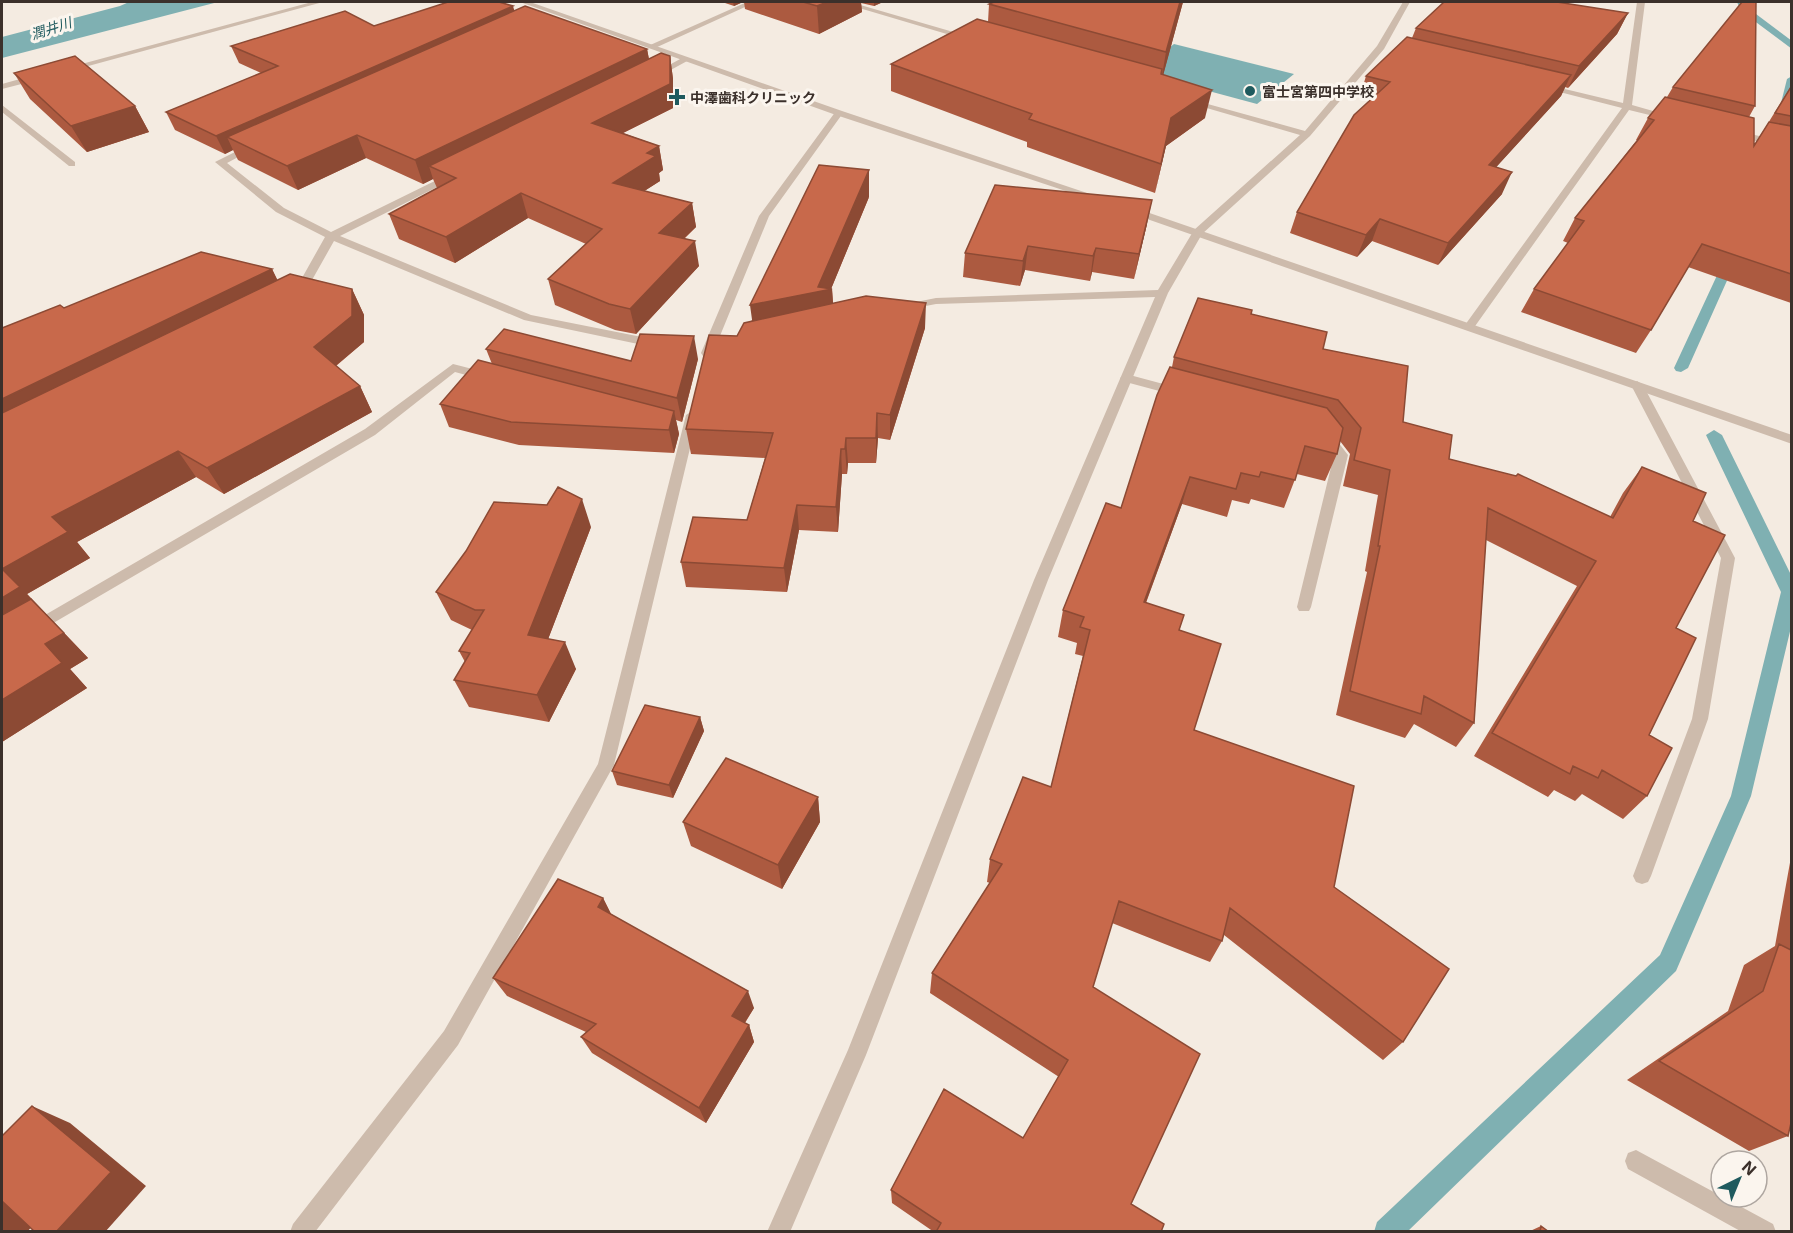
<svg xmlns="http://www.w3.org/2000/svg" width="1793" height="1233" font-family="Inter,'Noto Sans JP',sans-serif">
	<style>
		.water { fill: #7fb0b2 }
		.lines { fill: none; stroke-linecap: round; stroke-linejoin: round }
		.stream { fill: #7fb0b2; fill-rule: evenodd }
		.service { fill: #cdbbac; fill-rule: evenodd }
		.minor { fill: #cdbbac; fill-rule: evenodd }
		.tertiary { fill: #cdbbac; fill-rule: evenodd }
		.wall { fill: #ac5a40 }
		.shaded-wall { fill: #8c4a34 }
		.building { fill: #c8694b; stroke: #8c4a34; stroke-width: 1.5 }
		.poi-dot { fill: #1f5a5e; stroke: #fbf5ee; stroke-width: 2 }
		.labels { text-anchor: middle; dominant-baseline: central; stroke-width: 6; stroke-linejoin: round; paint-order: stroke }
		.far-water-label { font-size: 14px; font-style: italic; fill: #1f5a5e; stroke: #fbf5ee }
		.far-poi-label { font-size: 14px; font-weight: bold; fill: #3b302b; stroke: #fbf5ee; text-anchor: start }
	</style>
	<rect width="100%" height="100%" fill="#f4ebe1"/>
	<!-- water -->
	<path class="water" d="M129,2H218L2,58V37L120,6Z
		M1174,44L1294,74L1257,104L1138,72Z"/>
	<g class="lines">
		<!-- stream -->
		<path class="stream" d="M1737,2H1746L1748,8L1792,41V49L1741,11Z
			M1792,76V102L1788,115L1783,118L1779,117L1778,115L1787,79Z
			M1732,252L1738,256L1688,368L1681,372L1676,371L1674,368L1726,256Z
			M1714,430L1722,435L1792,577V623L1751,796L1676,971L1407,1232H1374L1377,1222L1660,955L1731,796L1781,592L1706,435Z"/>
		<!-- service -->
		<path class="service" d="M453,364L492,374L494,377L488,381L455,372L375,435L2,653V640L365,429Z
			M1126,374L1182,389L1184,392L1178,396L1122,381L1120,378Z
			M1637,381L1643,385L1735,558L1708,719L1651,876L1648,882L1642,884L1636,882L1633,876L1692,719L1721,558L1631,385Z
			M1326,432L1331,433L1348,455L1311,607L1309,611H1299L1297,607L1334,455L1320,436Z"/>
		<!-- minor -->
		<path class="minor" d="M747,2H756L655,48L648,46Z
			M839,2H850L974,38L967,40Z
			M1403,2H1410L1384,49L1310,136L1202,234L1168,293L1048,580L866,1055L790,1232H767L848,1050L1034,580L1155,297L936,304L905,310L899,307L901,305L936,298L1158,290L1194,230L1300,135L1186,102V98L1305,131L1377,46Z
			M1637,2H1645L1632,105L1674,117L1670,120L1629,110L1473,329H1465V325L1622,108L1540,87L1544,84L1623,103Z
			M682,58L689,60L656,78L649,76Z
			M2,105L75,162V166H69L2,112Z
			M836,111L843,113L769,216L713,353L707,357L703,356L701,353L759,216Z
			M1734,130L1792,144V150L1731,135L1729,133Z
			M249,145L257,147L227,163L284,208L331,232L449,174H455V178L340,236L531,315L657,340L663,344L657,348L524,320L334,241L303,296H295L293,294L325,237L276,212L215,162Z
			M692,411L698,415L614,765L458,1045L315,1232H290L293,1224L444,1031L598,764L686,415Z
			M1636,1150L1773,1224L1776,1232H1742L1628,1169L1625,1161L1628,1153Z"/>
		<!-- tertiary -->
		<path class="tertiary" d="M312,2H323L70,71L63,69Z
			M520,2H530L842,111L1105,199L1096,201L836,115Z
			M38,74L42,77L41,79L2,89V84Z
			M1127,208H1135L1792,435V444L1127,212Z"/>
	</g>
	<!-- wall -->
	<path class="wall" d="M722,2H743L734,6Z
		M744,2H883L874,6L861,3L862,12L819,34L745,9Z
		M994,2H1183L1163,75L1205,118L1166,146L1155,193L1027,147V142L891,91V64L988,22L989,4Z
		M515,11L647,49L649,59L670,56L673,79V108L623,133L659,146L663,170L659,173L660,181L644,191L692,203L696,227L684,239L699,266L636,334L615,330L555,305L548,279L586,244L528,218L455,263L399,239L389,214L437,188L433,179L423,184L366,158L298,190L238,160L233,150L225,154L175,130L166,112L261,73L239,63L231,46L374,26Z
		M1628,13L1617,34L1568,88L1565,87L1561,96L1496,167L1502,194L1438,265L1372,241L1357,257L1290,233L1297,212L1372,99L1360,96L1366,76L1412,38L1416,28Z
		M14,73L135,106L149,132L87,152L30,99Z
		M1791,86V303L1688,267L1651,330L1636,353L1521,312L1534,289L1568,243L1563,241L1575,218L1637,140H1636L1648,118L1667,97L1673,87L1755,106L1749,117L1754,146Z
		M869,197L831,289H832L833,303L925,328L890,440L878,438L876,463H848L847,474H842L838,532L799,530L787,592L686,587L681,562L747,520L765,458L691,454L686,429L737,336Z
		M1147,224L1134,279L1092,272L1090,281L1025,270L1020,286L963,277L965,253Z
		M272,269L277,280L352,289L364,315V342L336,366L360,386L372,412L224,494L196,477L77,542L90,558L27,594L88,658L70,669L87,688L2,742L64,308Z
		M1251,314L1323,349L1403,422L1449,459L1610,517L1623,493L1642,467L1693,521L1676,628L1649,735L1647,796L1623,819L1582,794L1575,801L1554,790L1548,797L1474,756L1577,586L1486,540L1474,723L1456,747L1414,724L1405,738L1336,715L1367,572L1365,571L1378,495L1343,486L1350,454L1340,441L1337,454L1325,481L1297,474L1284,508L1251,499L1249,504L1232,500L1227,517L1182,504L1146,603L1184,615L1179,631L1194,730L1334,887L1403,1042L1383,1060L1224,935L1222,941L1210,962L1112,923L1093,987L1131,1204L1161,1232H934L892,1203L891,1190L1023,1138L1059,1077L930,993L932,973L990,883L987,882L990,859L1051,787L1083,656L1075,654L1077,643L1058,637L1063,610L1121,508L1172,367L1174,357Z
		M486,349L631,361L698,359L682,422L676,420L679,434L674,453L519,445L449,427L440,404L492,364Z
		M591,527L548,639L576,669L549,722L469,707L454,680L465,662L459,651L472,630L451,620L436,592Z
		M700,717L704,731L673,798L617,785L612,771Z
		M818,797L820,822L782,889L691,846L683,822Z
		M1791,857V1123L1788,1136L1749,1151L1627,1080L1728,1011L1744,965L1775,946Z
		M603,898L611,914L754,1008L745,1023L749,1025L754,1042L706,1123L592,1053L581,1037L586,1032L507,996L493,978Z
		M1541,1226L1549,1232H1528Z"/>
	<!-- shaded-wall -->
	<path class="shaded-wall" d="M733,2H743L734,6Z
		M827,2H861L862,12L819,34L817,6Z
		M874,2H883L874,6Z
		M1180,2H1183L1160,87L1166,52Z
		M513,6L518,23L227,137L233,150L225,154L216,136Z
		M1628,13L1617,34L1568,88L1579,66Z
		M647,49L651,71L429,166L433,179L423,184L415,160Z
		M670,56L673,79V108L597,146L592,123Z
		M1571,75L1561,96L1479,186L1489,165Z
		M1212,90L1205,118L1166,146L1155,193L1171,118Z
		M135,106L149,132L87,152L71,126Z
		M357,135L366,158L298,190L287,166Z
		M659,146L663,170L659,173L660,181L618,208L613,183L647,153Z
		M869,170V197L831,289H832L834,317L754,334L750,305L818,287Z
		M1512,172L1502,194L1438,265L1448,243Z
		M521,193L528,218L455,263L446,237Z
		M1152,200L1147,224L1134,279L1139,254Z
		M692,203L696,227L663,258L659,233Z
		M1380,219L1372,241L1357,257L1366,235Z
		M695,241L699,266L636,334L630,309Z
		M1028,246L1025,270L1020,286L1023,261Z
		M1096,248L1092,272L1090,281L1093,256Z
		M272,269L285,295L2,436V399Z
		M352,289L364,315V342L327,373L314,347Z
		M926,303L925,328L890,440V415Z
		M694,336L698,359L682,422L677,398Z
		M360,386L372,412L224,494L207,468Z
		M674,411L679,434L674,453L669,430Z
		M877,413L878,438L876,463V438Z
		M846,438L848,463L847,474L845,449Z
		M841,449L842,474L838,532L836,507Z
		M178,451L196,477L77,542L90,558L27,594L88,658L70,669L87,688L2,742V569L52,517Z
		M1190,477L1182,504L1136,629L1144,602Z
		M582,499L591,527L539,663L528,635Z
		M797,505L799,530L787,592L784,568Z
		M565,642L576,669L549,722L537,695Z
		M700,717L704,731L673,798L669,785Z
		M818,797L820,822L782,889L778,865Z
		M603,898L613,918L598,907Z
		M748,991L754,1008L738,1033L732,1016Z
		M749,1025L754,1042L706,1123L699,1108Z
		M32,1106L70,1123L146,1186L105,1232H56Z
		M2,1201L43,1214L27,1232H2Z"/>
	<!-- building -->
	<path class="building" d="M448,2H499L513,6L216,136L166,112L278,66L231,46L345,11L374,26Z
		M803,2H827L817,6Z
		M994,2H1180L1166,52L989,4Z
		M1444,2H1557L1628,13L1579,66L1416,28Z
		M1742,2H1756L1755,106L1673,87Z
		M525,6L647,49L415,160L357,135L287,166L227,137Z
		M977,19L1162,69L1161,74L1212,90L1171,118L1161,164L1029,119L1032,114L891,64Z
		M1407,37L1571,75L1489,165L1512,172L1448,243L1380,219L1366,235L1297,212L1354,115L1390,82L1366,76Z
		M661,53L670,56V84L592,123L659,146L647,153L656,156L613,183L692,203L659,233L695,241L630,309L609,304L548,279L602,229L521,193L446,237L389,214L456,178L429,166Z
		M75,56L135,106L71,126L14,73Z
		M1791,87V116L1775,113Z
		M1665,97L1754,118V146L1769,122L1791,126V274L1702,244L1651,330L1534,289L1584,221L1575,218L1654,120L1648,118Z
		M819,165L869,170L818,287L832,289L750,305Z
		M995,185L1152,200L1139,254L1096,248L1093,256L1028,246L1023,261L965,253Z
		M201,252L272,269L2,399V328L60,305L64,308Z
		M290,274L352,289V316L314,347L360,386L207,468L178,451L52,517L68,532L2,569L20,587L2,598V413Z
		M866,296L926,303L890,415L877,413L876,438H846L845,449H841L836,507L797,505L784,568L681,562L693,517L747,520L773,433L686,429L709,335L737,336L744,323Z
		M1198,298L1252,310L1251,314L1327,332L1323,349L1408,366L1403,422L1452,435L1449,459L1516,476L1518,474L1613,518L1642,467L1706,493L1693,521L1725,535L1676,628L1696,638L1649,735L1672,748L1647,796L1602,770L1598,778L1573,766L1570,774L1492,733L1596,561L1488,508L1474,723L1424,696L1421,714L1350,691L1380,546H1378L1390,470L1354,460L1361,428L1338,400L1174,357Z
		M504,329L631,361L640,334L694,336L677,398L486,349Z
		M478,360L674,411L669,430L511,422L440,404Z
		M1170,367L1327,408L1343,428L1337,454L1305,446L1295,480L1261,472L1259,477L1241,473L1236,489L1190,477L1144,602L1184,615L1179,630L1221,644L1194,730L1354,786L1334,887L1449,969L1403,1042L1230,908L1222,941L1119,901L1093,987L1200,1054L1131,1204L1164,1224L1161,1232H936L941,1223L891,1190L944,1089L1023,1138L1068,1060L932,973L1002,864L990,859L1023,777L1051,787L1090,630L1080,627L1084,617L1063,610L1106,503L1121,508L1157,395Z
		M558,487L582,499L528,635L565,642L537,695L454,680L470,653L459,651L484,610H475L436,592L466,551L494,502L547,505Z
		M31,599L64,633L45,644L62,663L2,700V615Z
		M645,705L700,717L669,785L612,771Z
		M726,758L818,797L778,865L683,822Z
		M558,879L603,898L598,907L748,991L732,1016L749,1025L699,1108L581,1037L596,1024L493,978Z
		M1779,944L1791,950V1123L1788,1136L1659,1061L1763,991Z
		M32,1106L111,1172L56,1232H35L2,1201V1136Z
		M1541,1226L1549,1232H1540Z"/>
	<!-- markers -->
	<g class="poi-dot">
		<circle cx="1250" cy="91" r="6"/>
		<path d="M674 88h6v6h6v6h-6v6h-6v-6h-6v-6h6z"/>
	</g>
	<g class="labels">
		<!-- far-water labels -->
		<g class="far-water-label">
			<text transform="translate(51 28) rotate(-18)">潤井川</text>
		</g>
		<!-- far-poi labels -->
		<g class="far-poi-label">
			<text x="1262" y="91">富士宮第四中学校</text>
			<text x="690" y="97">中澤歯科クリニック</text>
		</g>
	</g>
	<!-- border -->
	<rect width="1793" height="1233" fill="none" stroke="#3b302b" stroke-width="6"/>
	<!-- north arrow -->
	<g transform="translate(1739 1179) rotate(43)"><circle r="28" fill="#fbf5ee" stroke="#aea6a0" stroke-width="1.5"/>
	<path d="M0-4.5L10 22L0 15L-10 22Z" fill="#1f5a5e"/>
	<text y="-9" font-size="16" font-weight="bold" text-anchor="middle" fill="#3b302b">N</text>
	</g>
</svg>
